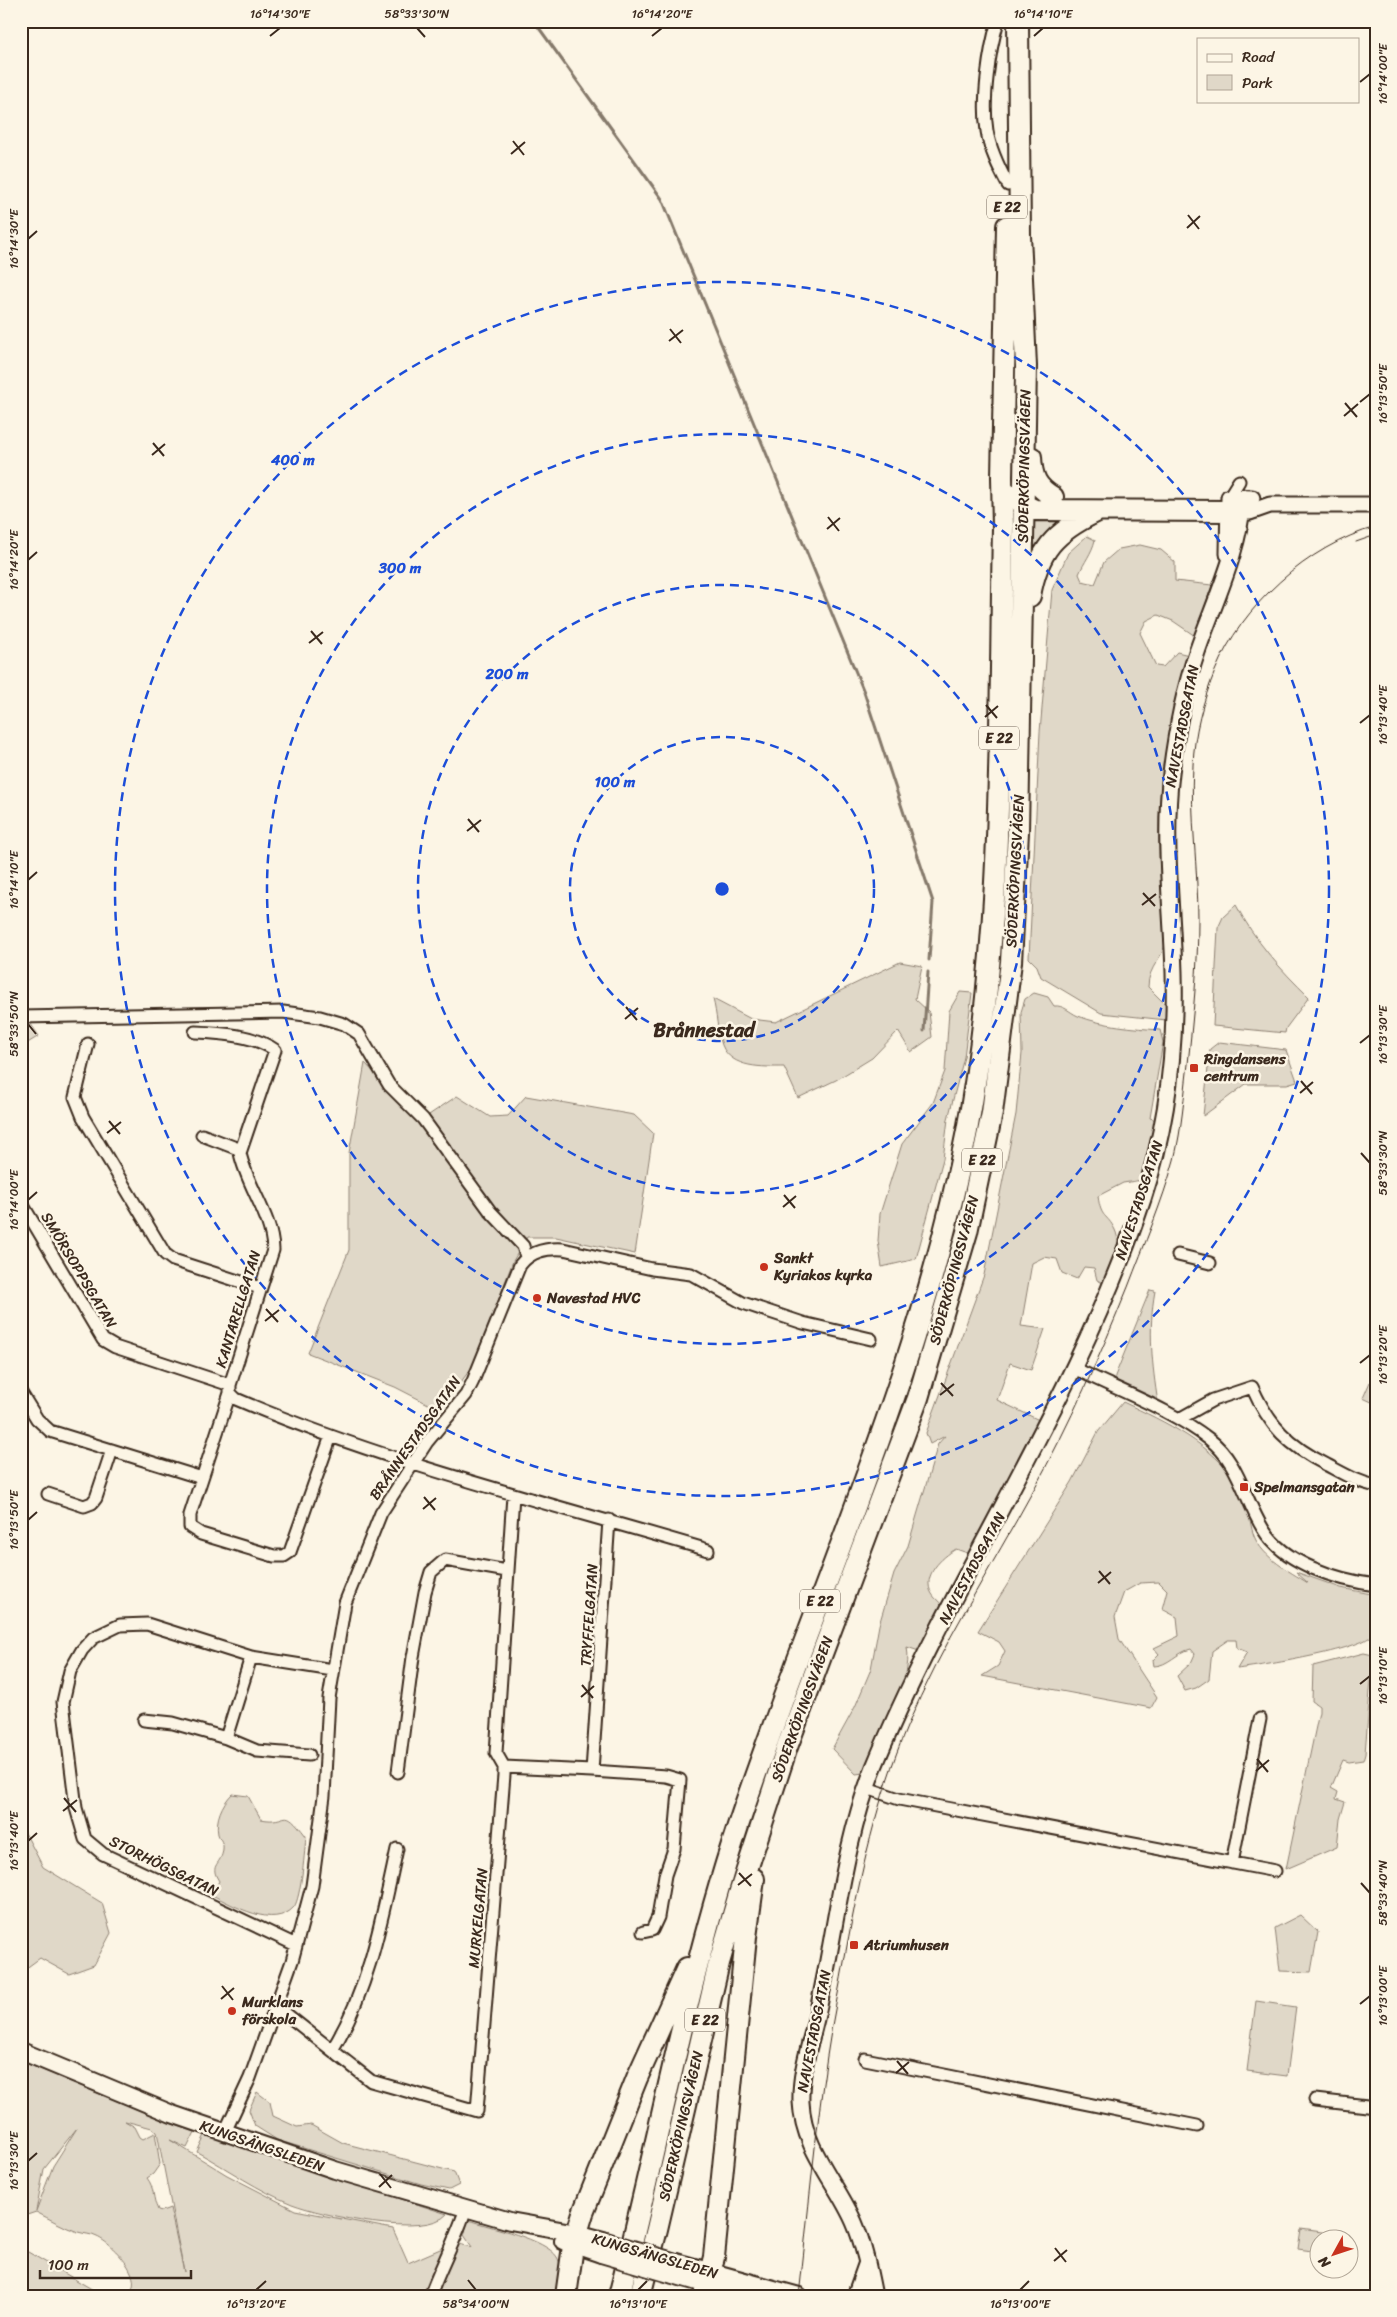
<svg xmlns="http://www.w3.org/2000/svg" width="1397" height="2317" font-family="Sriracha,sans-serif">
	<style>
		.green { fill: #e0d8c8; stroke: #8e8173; fill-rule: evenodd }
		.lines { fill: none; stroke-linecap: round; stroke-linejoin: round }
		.stream { stroke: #85796b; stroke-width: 3 }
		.minor-casing { stroke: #3b2a1e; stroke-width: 15 }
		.tertiary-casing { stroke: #3b2a1e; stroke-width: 19 }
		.secondary-casing { stroke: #3b2a1e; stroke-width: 20 }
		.trunk-casing { stroke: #3b2a1e; stroke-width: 24 }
		.minor { stroke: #fcf5e5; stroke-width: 11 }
		.tertiary { stroke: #fcf5e5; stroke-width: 15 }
		.secondary { stroke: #fcf5e5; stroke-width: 16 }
		.trunk { stroke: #fcf5e5; stroke-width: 20 }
		.tram { stroke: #3b2a1e; stroke-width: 1 }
		.secondary-bridge-casing { stroke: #3b2a1e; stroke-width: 20; stroke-linecap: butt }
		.secondary-bridge { stroke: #fcf5e5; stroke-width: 16 }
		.ticks { fill: none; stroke: #3b2a1e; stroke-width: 2 }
		.ring { fill: none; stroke: #1d4ed8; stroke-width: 2.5; stroke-dasharray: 9 6 }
		.poi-dot { fill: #c8321e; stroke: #fcf5e5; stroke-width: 2 }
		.labels { text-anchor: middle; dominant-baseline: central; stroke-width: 5; stroke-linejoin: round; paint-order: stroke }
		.shield { fill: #fcf5e5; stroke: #75675a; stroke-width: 1 }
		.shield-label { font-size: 14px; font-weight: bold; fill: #3b2a1e }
		.street-label { font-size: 15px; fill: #3b2a1e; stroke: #fcf5e5 }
		.poi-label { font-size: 15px; font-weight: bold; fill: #3b2a1e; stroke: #fcf5e5; text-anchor: start }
		.district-label { font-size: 20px; font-weight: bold; fill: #3b2a1e; stroke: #fcf5e5 }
		.centre { fill: #1d4ed8; stroke: #fcf5e5; stroke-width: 2.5 }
		.ring-label { font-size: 15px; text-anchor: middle; font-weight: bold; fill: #1d4ed8; stroke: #fcf5e5; stroke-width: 5; stroke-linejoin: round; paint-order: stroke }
		.neatline { fill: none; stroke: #3b2a1e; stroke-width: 2 }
		.ticks-label { font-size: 12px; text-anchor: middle; fill: #3b2a1e }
	</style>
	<rect width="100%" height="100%" fill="#fcf5e5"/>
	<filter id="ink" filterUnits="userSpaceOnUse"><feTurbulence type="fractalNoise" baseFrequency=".02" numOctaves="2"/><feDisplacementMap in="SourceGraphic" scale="10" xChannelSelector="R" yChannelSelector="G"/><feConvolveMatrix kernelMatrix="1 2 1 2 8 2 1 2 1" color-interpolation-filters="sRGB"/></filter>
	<g filter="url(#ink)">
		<!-- green -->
		<path class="green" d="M1015,262L1017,491L1011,480Z
			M1077,514L1031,566L1025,516Z
			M1087,536L1095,540C1092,553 1084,562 1079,574L1082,581L1095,584L1104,562L1119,549L1140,545L1161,550L1175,562V581L1212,585L1195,636L1173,621L1158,615L1146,621L1140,633L1156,666L1163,667L1177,652L1189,655C1170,717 1157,781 1159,847C1159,878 1165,910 1165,942C1165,956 1148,966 1148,987L1166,1005V1020L1101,1013L1041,977L1037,966L1029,958L1040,732L1052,590L1068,553Z
			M1236,905C1255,941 1280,969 1309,997L1286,1028L1285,1033L1213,1026L1218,928L1223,917Z
			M900,962L922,966L915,999L929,1012L932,1037L911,1052L898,1031L872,1058L836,1080L798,1098L784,1067C764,1067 731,1069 722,1045C717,1031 717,1014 713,999L751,1019L776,1022Z
			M960,992L972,993L964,1057L948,1119L943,1159L916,1259L882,1267L878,1241L880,1214L902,1144L933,1103L945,1071L949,1011Z
			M1034,993L1048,997L1054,1006C1064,1005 1069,1012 1078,1016C1104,1026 1133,1028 1160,1030L1163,1042L1150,1118L1156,1120L1142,1180L1123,1183L1098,1196C1101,1220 1107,1213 1115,1230C1123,1246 1110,1269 1105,1284L1097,1280L1094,1268L1084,1267L1077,1279L1062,1273L1057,1259L1044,1257L1032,1263L1021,1326L1045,1329L1031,1370L1010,1363L997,1400L1041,1421L973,1555L956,1549C942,1557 921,1576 932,1594C934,1598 940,1602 943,1606L922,1652L907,1647C914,1683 878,1739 863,1773L856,1774L832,1749L855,1707L871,1669L879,1625L894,1574L908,1546L938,1444L945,1436L930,1444L926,1433L984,1275L1016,1114L1022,1053L1021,1012L1025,999Z
			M28,1020L39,1036L21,1047V1021Z
			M1219,1042L1286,1050L1297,1081L1287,1084H1246L1203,1116L1210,1049Z
			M365,1063L420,1121L457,1096L490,1117L508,1116L526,1096L634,1115L653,1133L635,1254L556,1237H527L513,1261L475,1363L440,1410L395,1387L308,1353L349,1250V1153Z
			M1150,1290L1155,1291C1148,1329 1152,1365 1158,1403L1115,1382V1376Z
			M1370,1382L1376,1385V1404L1363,1398Z
			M1123,1402C1167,1423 1211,1443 1239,1485C1249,1501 1248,1519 1254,1536C1263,1558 1289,1571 1308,1583L1296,1572L1341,1588L1376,1595V1635H1372C1361,1650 1260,1666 1237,1669L1247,1652L1237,1648L1236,1640H1228L1212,1651L1209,1679L1196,1688L1185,1691L1177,1676L1191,1663L1195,1654L1191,1649C1177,1652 1168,1666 1154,1666L1153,1660L1159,1654L1154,1648L1179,1636L1177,1617L1162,1609L1167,1590L1159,1582L1140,1583L1124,1592L1115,1617L1119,1639L1157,1697L1151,1708L982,1676L998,1666L1005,1651L999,1642L978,1631L1072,1482L1098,1432Z
			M1364,1653L1373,1655L1365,1753L1363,1760L1349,1762L1343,1760L1331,1788L1338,1792L1336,1799L1345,1802L1340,1819L1337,1847L1286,1869L1319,1712V1706L1312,1701L1313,1666Z
			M232,1794L248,1796L261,1819C290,1825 281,1803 306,1836C305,1849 301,1898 294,1907C274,1930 233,1905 212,1895L219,1881C208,1864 222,1865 223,1849C224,1843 220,1840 218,1834C215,1820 222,1804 232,1794Z
			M21,1825L43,1867L102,1903L111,1933L94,1965L69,1974L40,1958L21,1972Z
			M1300,1915L1318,1932L1311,1972L1280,1971L1275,1928Z
			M1256,2001L1296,2007L1287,2076L1247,2071Z
			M21,2061L170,2123L195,2132L187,2148L170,2140L227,2175L295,2210L393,2229L408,2263L454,2243L472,2247L464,2235L468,2220C489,2227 546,2239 557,2257C564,2268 559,2284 558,2296H125C150,2282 113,2244 97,2237C92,2234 84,2234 78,2232C63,2227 50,2219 36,2212L21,2217ZM125,2121L152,2128L157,2132L184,2272L170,2208L162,2211L158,2210C152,2198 155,2188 147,2178L153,2174L160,2164L155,2133L143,2139L140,2137L135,2127ZM77,2128L53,2166L36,2211L44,2169Z
			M257,2092L270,2102L273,2116L297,2127L311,2125L343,2143L454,2172L459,2185L449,2190L421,2184L277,2140L255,2126L249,2110Z
			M205,2135L447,2214C426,2239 321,2215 292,2204C259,2191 228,2169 197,2152Z
			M1301,2229L1336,2234L1335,2239L1320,2240L1319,2252L1298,2249Z
			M28,2252L102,2295L106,2296H21V2253Z"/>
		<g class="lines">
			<!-- stream -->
			<path class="stream" d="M534,21L662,199L864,692L933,902L929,960
				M924,1031L928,972"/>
			<defs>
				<path id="minor" d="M998,21C989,51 982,100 987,131C990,150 999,168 1008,185
					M1229,497L1239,481
					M21,1017L283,1012L320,1017L344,1024L359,1034L389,1085L423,1119L490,1211L523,1246L526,1257
					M195,1032C221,1033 254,1035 275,1050L240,1153C247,1187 272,1215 273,1250L230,1385V1393L236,1399C388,1464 550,1503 708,1550
					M88,1044L75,1097L83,1117L165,1254L173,1260L260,1288
					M202,1135L241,1150
					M21,1202L103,1340L115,1347L230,1385
					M1178,1255L1210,1263
					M1074,1368C1117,1390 1171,1409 1209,1439C1239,1462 1244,1498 1263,1529C1284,1564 1338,1580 1376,1585
					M21,1393L37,1419L50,1431L202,1478
					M230,1393L190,1515V1527L201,1534L274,1556H284L290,1552L331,1436
					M1179,1419L1213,1400L1252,1387C1269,1426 1289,1446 1327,1465C1344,1474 1357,1482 1376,1486
					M48,1494L84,1506L92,1503L96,1498L112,1450
					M609,1520L592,1771L666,1776L680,1780L674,1849L665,1875L658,1917L652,1930L643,1932
					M144,1720L173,1723L226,1738L257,1751L309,1755
					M226,1738L251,1657
					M504,1767L592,1771
					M398,1772L413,1657L425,1592L431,1572L445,1560L507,1571
					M867,1788L899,1799L1275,1871
					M1232,1863L1260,1719
					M296,1945L103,1854L85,1839L76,1808L63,1702L70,1671L82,1650L93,1638L120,1625L147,1624L251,1657L333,1670
					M276,2006L371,2081L477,2111L504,1775V1767L496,1753L513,1495
					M332,2050C369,1990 382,1918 397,1849
					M865,2059L1197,2126
					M1315,2100L1376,2107
					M224,2134L250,2078L292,1961L312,1886L324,1796L329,1698L345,1603L381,1513L427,1442L466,1395L473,1381L520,1265C531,1251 546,1248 563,1249L652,1269L691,1274L743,1303L803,1323L871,1339
					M430,2296C441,2266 456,2239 466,2208"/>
				<path id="tertiary" d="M1234,511L1250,512L1270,505H1376
					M1228,554L1229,497L1252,498
					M855,2296L866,2265
					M874,2296C869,2271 864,2245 854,2222C836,2181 803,2149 801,2102C800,2076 808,2051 814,2027C819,2008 822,1990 826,1971C839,1903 848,1832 874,1767C954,1573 1077,1399 1143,1199C1167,1127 1176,1049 1174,973C1172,906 1163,840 1171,773C1176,733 1184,690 1197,652C1214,602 1240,551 1243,497"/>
				<path id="secondary" d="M21,2051L172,2114L335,2170L510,2221L577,2233L603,2240
					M563,2241L601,2254
					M676,2262L799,2296
					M673,2275L746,2296"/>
				<path id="trunk" d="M1031,457C1032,477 1036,487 1053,497
					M1014,495L1022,504L1035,510L1228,511
					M1030,596C1038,550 1055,532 1096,512
					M566,2296L573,2246L583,2213L637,2078L687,1968
					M619,2296C661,2133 689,1968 744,1808C821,1583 922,1366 967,1131C1004,933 999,729 1003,528L1002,477L1007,226
					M640,2296L657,2229L719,1963L739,1894L787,1747L918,1398L967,1232L992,1113L1011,962L1018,832L1026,366L1020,235L1018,21
					M704,2296L714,2257L746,1937L754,1879"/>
			</defs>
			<!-- minor casing -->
			<use href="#minor" class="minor-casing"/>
			<!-- tertiary casing -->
			<use href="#tertiary" class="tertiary-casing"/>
			<!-- secondary casing -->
			<use href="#secondary" class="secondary-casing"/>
			<!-- trunk casing -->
			<use href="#trunk" class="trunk-casing"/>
			<!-- minor -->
			<use href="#minor" class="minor"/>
			<!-- tertiary -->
			<use href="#tertiary" class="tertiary"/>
			<!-- secondary -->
			<use href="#secondary" class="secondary"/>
			<!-- trunk -->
			<use href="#trunk" class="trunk"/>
			<!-- tram -->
			<path class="tram" d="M1356,542L1376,535
				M799,2296C808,2216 815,2135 827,2056C832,2021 840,1986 846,1951C860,1876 877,1798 907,1727C942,1644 991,1568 1034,1489C1070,1423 1100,1356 1128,1287C1144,1245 1162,1203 1174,1160C1182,1128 1184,1096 1188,1064C1193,1016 1198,968 1198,919C1198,868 1190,816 1193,765C1194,733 1203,701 1215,671C1241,607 1308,545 1376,527"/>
			<defs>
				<path id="secondary-bridge" d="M603,2240L676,2262
					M601,2254L673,2275"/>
			</defs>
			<!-- secondary-bridge casing -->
			<use href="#secondary-bridge" class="secondary-bridge-casing"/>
			<!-- secondary-bridge -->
			<use href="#secondary-bridge" class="secondary-bridge"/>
		</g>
	</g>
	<!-- ticks -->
	<path class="ticks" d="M417,28L425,37M270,36L280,28M652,36L662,28M1034,36L1043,28M1360,82L1370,74M513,141L524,155M511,154L525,142M1188,215L1199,229M1187,228L1200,216M28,239L37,231M670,329L681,343M669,341L683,330M1360,402L1370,394M1345,403L1357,417M1344,416L1358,404M153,443L164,456M152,455L165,444M828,517L839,531M827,529L840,518M28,560L37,552M311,631L322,644M309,643L323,632M986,705L997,718M985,717L998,706M1360,723L1370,715M468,819L479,832M467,831L481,820M28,880L37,872M1143,893L1155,906M1142,905L1156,894M626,1007L637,1020M625,1019L638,1008M28,1024L36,1034M1360,1043L1370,1035M1301,1081L1312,1094M1300,1093L1313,1082M109,1121L120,1134M107,1133L121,1122M1361,1153L1370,1163M784,1195L795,1208M28,1200L37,1192M783,1207L796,1196M266,1309L278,1322M265,1321L279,1310M1360,1363L1370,1355M941,1383L953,1396M940,1395L954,1384M424,1497L435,1510M423,1509L436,1498M28,1520L37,1512M1099,1571L1110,1584M1098,1583L1111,1572M1360,1684L1370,1676M582,1685L593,1698M581,1697L594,1686M1257,1759L1268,1772M1256,1771L1269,1760M64,1798L76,1812M63,1811L77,1800M28,1841L37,1833M739,1873L751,1886M1361,1883L1370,1893M738,1885L752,1874M222,1986L233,2000M221,1999L234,1988M1360,2004L1370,1996M897,2061L908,2074M896,2073L909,2062M28,2161L37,2153M380,2174L391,2188M379,2187L392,2175M1055,2248L1066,2262M1054,2261L1067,2250M468,2280L476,2290M256,2290L266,2281M638,2290L647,2281M1020,2290L1029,2281"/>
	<!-- distance rings -->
	<g class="ring">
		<circle cx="722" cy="889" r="152"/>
		<circle cx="722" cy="889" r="304"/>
		<circle cx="722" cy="889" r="455"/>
		<circle cx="722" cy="889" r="607"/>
	</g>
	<!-- markers -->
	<g class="poi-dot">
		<rect x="1189" y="1063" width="10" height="10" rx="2.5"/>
		<circle cx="764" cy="1267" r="5"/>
		<circle cx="537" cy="1298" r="5"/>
		<rect x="1239" y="1482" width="10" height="10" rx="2.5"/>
		<rect x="849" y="1940" width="10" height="10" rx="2.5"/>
		<circle cx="232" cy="2011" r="5"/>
	</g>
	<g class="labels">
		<!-- shield labels -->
		<g class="shield">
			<rect x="987" y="195.5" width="40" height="23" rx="4"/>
			<rect x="979" y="726.5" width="40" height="23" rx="4"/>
			<rect x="962" y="1148.5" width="40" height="23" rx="4"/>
			<rect x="800" y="1589.5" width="40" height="23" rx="4"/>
			<rect x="685" y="2008.5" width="40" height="23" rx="4"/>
		</g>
		<g class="shield-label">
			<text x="1007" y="207">E 22</text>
			<text x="999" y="738">E 22</text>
			<text x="982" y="1160">E 22</text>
			<text x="820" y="1601">E 22</text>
			<text x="705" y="2020">E 22</text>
		</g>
		<!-- street labels -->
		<g class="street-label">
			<text transform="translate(1024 466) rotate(-89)">SÖDERKÖPINGSVÄGEN</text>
			<text transform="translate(1182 726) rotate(-79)">NAVESTADSGATAN</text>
			<text transform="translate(1015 871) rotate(-87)">SÖDERKÖPINGSVÄGEN</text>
			<text transform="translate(1139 1200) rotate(-72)">NAVESTADSGATAN</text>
			<text transform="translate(79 1270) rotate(59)">SMÖRSOPPSGATAN</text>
			<text transform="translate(954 1270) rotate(-75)">SÖDERKÖPINGSVÄGEN</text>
			<text transform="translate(238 1309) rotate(-73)">KANTARELLGATAN</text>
			<text transform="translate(415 1438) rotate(-55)">BRÅNNESTADSGATAN</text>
			<text transform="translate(972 1568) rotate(-62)">NAVESTADSGATAN</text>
			<text transform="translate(589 1615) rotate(-86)">TRYFFELGATAN</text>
			<text transform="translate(802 1709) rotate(-70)">SÖDERKÖPINGSVÄGEN</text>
			<text transform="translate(164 1866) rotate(26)">STORHÖGSGATAN</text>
			<text transform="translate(478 1918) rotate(-85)">MURKELGATAN</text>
			<text transform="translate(814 2031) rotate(-79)">NAVESTADSGATAN</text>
			<text transform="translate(681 2126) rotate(-77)">SÖDERKÖPINGSVÄGEN</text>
			<text transform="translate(262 2146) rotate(19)">KUNGSÄNGSLEDEN</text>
			<text transform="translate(655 2256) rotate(16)">KUNGSÄNGSLEDEN</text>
		</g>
		<!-- poi labels -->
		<g class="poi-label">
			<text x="1204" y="1059">Ringdansens<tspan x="1204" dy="17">centrum</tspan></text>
			<text x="774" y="1258">Sankt<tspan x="774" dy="17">Kyriakos kyrka</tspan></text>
			<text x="547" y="1298">Navestad HVC</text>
			<text x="1254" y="1487">Spelmansgatan</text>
			<text x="864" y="1945">Atriumhusen</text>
			<text x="242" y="2002">Murklans<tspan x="242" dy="17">förskola</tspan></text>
		</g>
		<!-- district labels -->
		<g class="district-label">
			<text x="704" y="1030">Brånnestad</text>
		</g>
	</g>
	<circle cx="722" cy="889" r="8" class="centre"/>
	<g class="ring-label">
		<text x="293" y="465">400 m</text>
		<text x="400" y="573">300 m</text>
		<text x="507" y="679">200 m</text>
		<text x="615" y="787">100 m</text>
	</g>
	<!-- margin -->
	<rect width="1397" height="2317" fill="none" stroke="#fcf5e5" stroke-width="55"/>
	<!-- legend -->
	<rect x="1197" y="38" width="162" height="65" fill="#fcf5e5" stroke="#afa495"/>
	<rect x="1207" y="54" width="25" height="8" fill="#fcf5e5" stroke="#afa495"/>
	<text x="1242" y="62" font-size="15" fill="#3b2a1e">Road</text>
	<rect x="1207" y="75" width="25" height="15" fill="#e0d8c8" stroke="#afa495"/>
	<text x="1242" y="88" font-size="15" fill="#3b2a1e">Park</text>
	<!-- north arrow -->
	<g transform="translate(1334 2254) rotate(230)"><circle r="24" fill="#fcf5e5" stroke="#afa495"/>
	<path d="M0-4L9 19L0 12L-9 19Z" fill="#c8321e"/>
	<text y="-8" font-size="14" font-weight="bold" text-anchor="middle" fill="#3b2a1e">N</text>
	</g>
	<!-- scale -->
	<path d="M40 2270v8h151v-8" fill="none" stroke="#3b2a1e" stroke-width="2.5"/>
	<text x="48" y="2270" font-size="15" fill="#3b2a1e" stroke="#fcf5e5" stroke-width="4" paint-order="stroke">100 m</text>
	<rect x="28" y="28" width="1342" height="2262" class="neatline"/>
	<g class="ticks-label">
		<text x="280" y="18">16°14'30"E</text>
		<text x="417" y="18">58°33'30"N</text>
		<text x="662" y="18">16°14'20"E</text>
		<text x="1043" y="18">16°14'10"E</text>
		<text transform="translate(1383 74) rotate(-90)" y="4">16°14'00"E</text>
		<text transform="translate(14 239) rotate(-90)" y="4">16°14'30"E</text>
		<text transform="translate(1383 394) rotate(-90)" y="4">16°13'50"E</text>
		<text transform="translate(14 560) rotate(-90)" y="4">16°14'20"E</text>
		<text transform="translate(1383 715) rotate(-90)" y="4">16°13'40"E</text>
		<text transform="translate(14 880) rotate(-90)" y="4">16°14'10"E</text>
		<text transform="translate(14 1024) rotate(-90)" y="4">58°33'50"N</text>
		<text transform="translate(1383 1035) rotate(-90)" y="4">16°13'30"E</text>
		<text transform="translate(1383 1163) rotate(-90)" y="4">58°33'30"N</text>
		<text transform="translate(14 1200) rotate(-90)" y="4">16°14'00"E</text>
		<text transform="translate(1383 1355) rotate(-90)" y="4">16°13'20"E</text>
		<text transform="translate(14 1520) rotate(-90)" y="4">16°13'50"E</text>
		<text transform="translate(1383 1676) rotate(-90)" y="4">16°13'10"E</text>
		<text transform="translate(14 1841) rotate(-90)" y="4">16°13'40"E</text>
		<text transform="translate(1383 1893) rotate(-90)" y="4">58°33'40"N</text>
		<text transform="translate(1383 1996) rotate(-90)" y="4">16°13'00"E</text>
		<text transform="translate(14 2161) rotate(-90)" y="4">16°13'30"E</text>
		<text x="256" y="2308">16°13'20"E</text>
		<text x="476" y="2308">58°34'00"N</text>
		<text x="638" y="2308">16°13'10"E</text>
		<text x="1020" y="2308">16°13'00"E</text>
	</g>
</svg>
